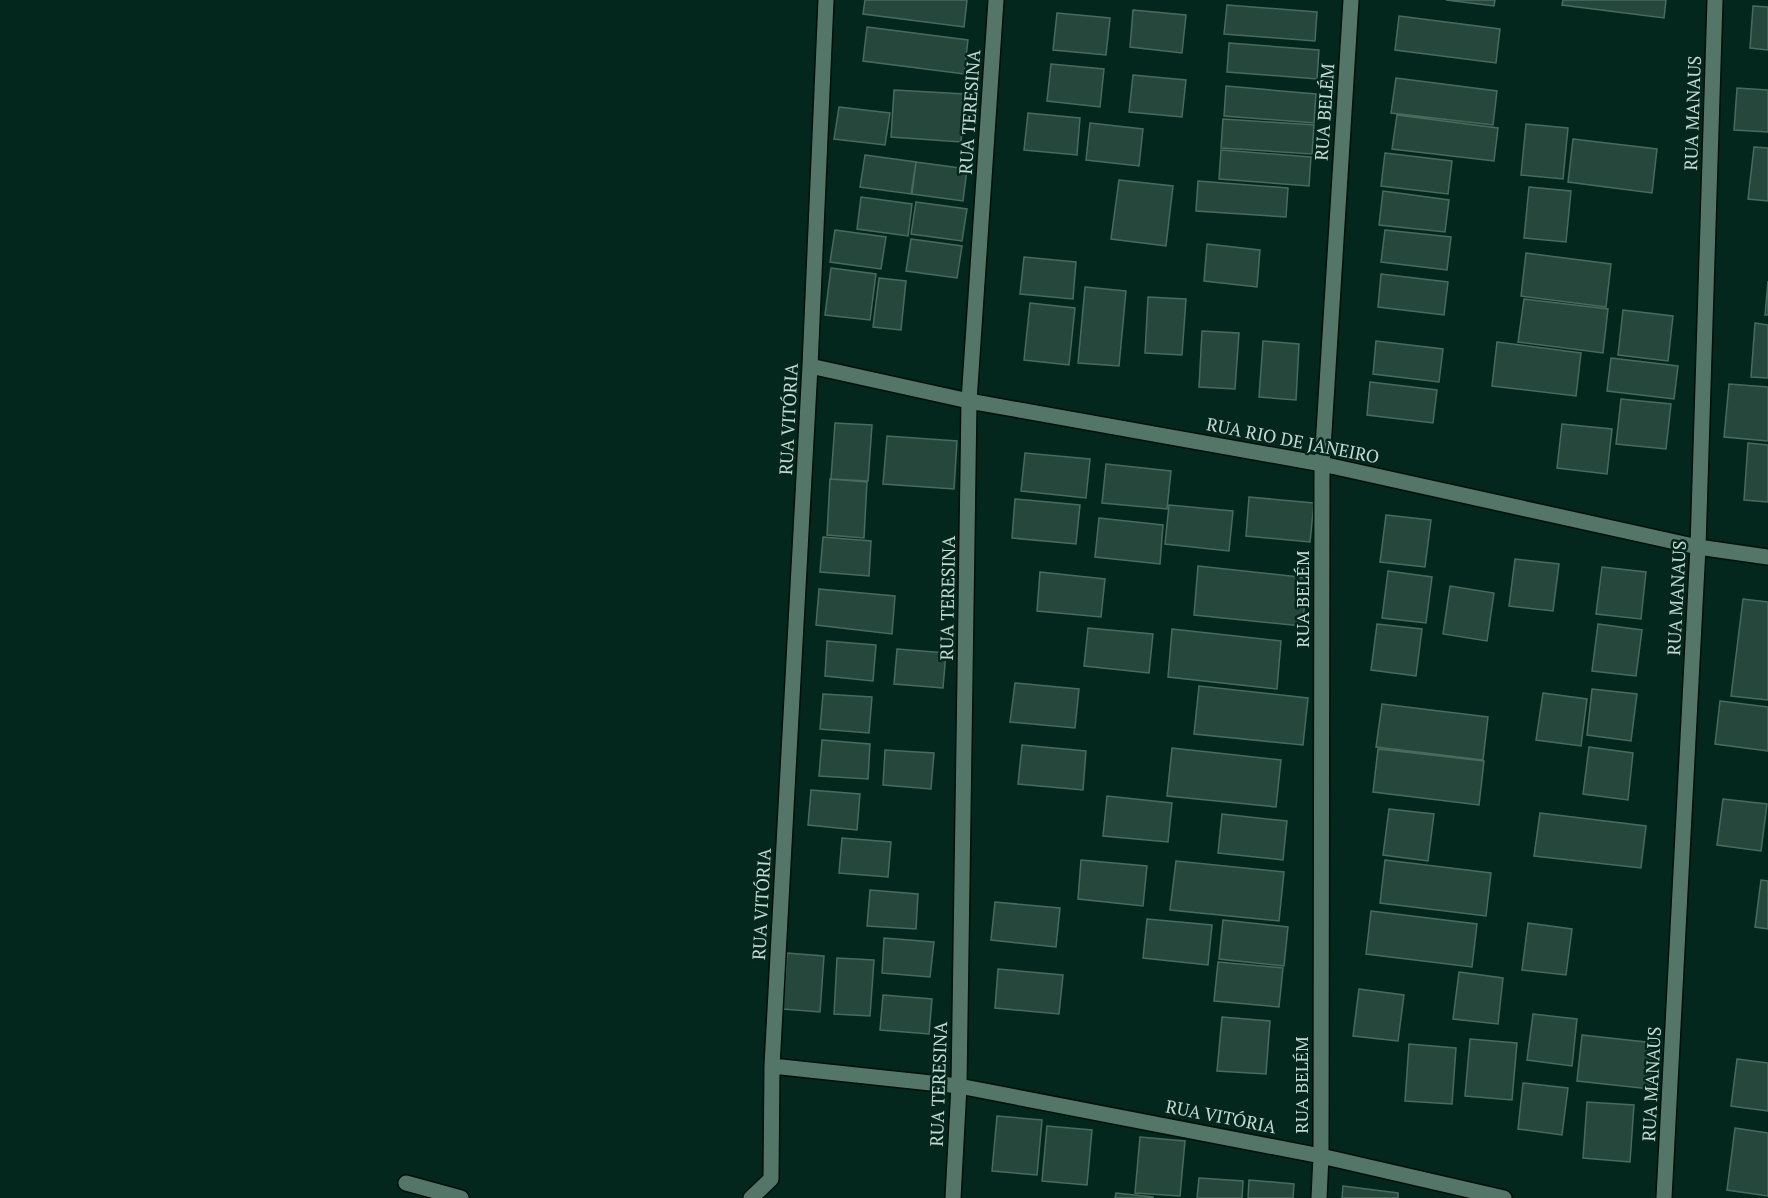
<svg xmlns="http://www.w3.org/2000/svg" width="1768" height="1198" font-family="'PT Serif',serif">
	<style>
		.building { fill: #26483c; stroke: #486b5e; stroke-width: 1.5 }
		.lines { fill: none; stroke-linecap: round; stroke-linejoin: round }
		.minor-casing { stroke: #000f08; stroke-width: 18 }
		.minor { stroke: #537668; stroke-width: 15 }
		.labels { text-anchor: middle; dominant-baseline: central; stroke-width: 5; stroke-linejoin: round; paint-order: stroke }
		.street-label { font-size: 18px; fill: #c6d9d1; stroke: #04271d }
	</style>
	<rect width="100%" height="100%" fill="#04271d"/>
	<!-- building -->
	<path class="building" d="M865,0H967L964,27L863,14Z
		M1446,0H1495L1494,6Z
		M1563,0H1666L1664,18L1562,5Z
		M1227,5L1317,12L1315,41L1224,34Z
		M1753,6L1768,7V50L1750,48Z
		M1133,10L1186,15L1182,53L1130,47Z
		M1057,13L1110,18L1106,55L1053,50Z
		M1399,16L1500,29L1496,63L1395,50Z
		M867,27L968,40L964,74L863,61Z
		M1229,43L1319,50L1317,79L1227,72Z
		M1051,64L1104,69L1100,107L1047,101Z
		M1133,75L1186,80L1182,117L1129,112Z
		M1396,78L1497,91L1493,125L1391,113Z
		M1226,86L1316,94L1314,123L1224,116Z
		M1737,88L1768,90V132L1734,130Z
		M894,90L965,94L961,142L891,137Z
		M839,107L890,113L885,145L834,139Z
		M1028,113L1080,118L1077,155L1024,150Z
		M1397,115L1498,128L1494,161L1392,149Z
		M1223,119L1314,125L1312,154L1221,148Z
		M1090,123L1143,129L1139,166L1086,160Z
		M1526,124L1568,128L1563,179L1521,175Z
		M1573,139L1657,149L1652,193L1568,182Z
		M1754,147L1768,148V201L1748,199Z
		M1221,150L1311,157L1309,186L1219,179Z
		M1385,153L1452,161L1448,194L1381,186Z
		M865,155L916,162L911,194L860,187Z
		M916,162L967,169L963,201L912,194Z
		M1119,180L1173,186L1166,246L1111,239Z
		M1198,181L1288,188L1286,217L1196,211Z
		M1529,187L1571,191L1566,242L1524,238Z
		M1383,191L1449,200L1445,232L1379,225Z
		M861,197L912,204L908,236L857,229Z
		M916,202L967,209L962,241L911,234Z
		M835,230L886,237L881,269L830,262Z
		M1385,230L1451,237L1447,270L1381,262Z
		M911,239L962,246L957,278L906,271Z
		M1207,244L1260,250L1257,287L1204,281Z
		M1526,253L1611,264L1606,307L1521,296Z
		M1024,257L1076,262L1073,299L1020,294Z
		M831,268L876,274L870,320L825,315Z
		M1381,274L1448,282L1444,315L1378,307Z
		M879,278L906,281L901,330L873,327Z
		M1768,281V315H1765Z
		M1085,287L1126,291L1119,366L1078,363Z
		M1148,297L1186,299L1182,355L1145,353Z
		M1524,299L1608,309L1603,353L1518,342Z
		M1030,303L1075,308L1069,365L1024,360Z
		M1623,310L1673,316L1668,361L1618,355Z
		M1755,323L1768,325V378L1751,377Z
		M1202,331L1239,333L1235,389L1199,387Z
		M1263,341L1299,344L1296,400L1259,397Z
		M1376,341L1443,349L1439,382L1373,374Z
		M1497,342L1581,353L1576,396L1492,386Z
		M1611,358L1678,366L1674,399L1607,391Z
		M1370,382L1437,390L1433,423L1367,415Z
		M1729,384L1768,387V441L1724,437Z
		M1621,399L1671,404L1666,449L1616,444Z
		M835,423L872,425L868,481L831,479Z
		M1562,424L1612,429L1607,474L1557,468Z
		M887,436L957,441L954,489L883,484Z
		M1748,443L1768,445V502L1744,500Z
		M1025,453L1090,459L1086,498L1021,491Z
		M1106,464L1171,471L1167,509L1102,503Z
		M830,479L867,482L864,538L827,535Z
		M1249,497L1314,503L1310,542L1246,536Z
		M1015,499L1080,505L1076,544L1012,538Z
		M1169,505L1233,511L1229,551L1165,544Z
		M1386,515L1431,520L1425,567L1380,562Z
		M1099,518L1163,525L1160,564L1095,557Z
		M823,537L871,541L869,576L820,572Z
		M1515,559L1559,564L1553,611L1509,606Z
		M1198,566L1308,578L1302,626L1194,615Z
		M1602,567L1646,572L1641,619L1596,614Z
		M1388,571L1432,577L1426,623L1382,618Z
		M1040,572L1105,579L1101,617L1037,611Z
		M1450,586L1494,593L1487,641L1443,634Z
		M819,589L895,596L892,634L816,625Z
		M1743,599L1768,602V700L1731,696Z
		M1377,624L1422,629L1416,676L1371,670Z
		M1598,624L1642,630L1636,676L1592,671Z
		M1088,628L1153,634L1149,673L1084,666Z
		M1172,629L1281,641L1277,689L1168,677Z
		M827,641L876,645L873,681L825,676Z
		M897,649L946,653L943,688L894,684Z
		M1015,683L1079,689L1075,728L1010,722Z
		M1199,686L1308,698L1303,745L1194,734Z
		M1592,689L1637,694L1631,741L1587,735Z
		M1543,693L1587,699L1581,746L1536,740Z
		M823,694L872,697L869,733L820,729Z
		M1720,701L1768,707V751L1715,744Z
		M1382,704L1488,717L1483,760L1376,747Z
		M822,740L870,744L868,779L819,776Z
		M1022,745L1086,751L1083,790L1018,784Z
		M1589,747L1633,753L1628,800L1583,794Z
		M1172,748L1281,760L1276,807L1167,796Z
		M1378,749L1484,761L1479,805L1373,792Z
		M885,750L934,753L931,789L883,785Z
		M811,790L860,794L857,830L808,825Z
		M1107,796L1172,803L1168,842L1103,836Z
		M1723,799L1767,804L1761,851L1717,845Z
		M1389,809L1434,814L1428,861L1383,855Z
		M1540,813L1646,826L1641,868L1534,856Z
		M1222,814L1287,821L1283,860L1218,853Z
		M842,838L891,842L888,877L839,873Z
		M1081,860L1147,866L1143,906L1078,899Z
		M1385,860L1491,873L1486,916L1380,903Z
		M1176,861L1284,872L1279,921L1170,910Z
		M1761,880L1768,881V929L1755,927Z
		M870,890L918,894L916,929L867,926Z
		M995,902L1060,908L1056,947L991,940Z
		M1371,911L1477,924L1472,967L1366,954Z
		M1147,919L1212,925L1208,965L1143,958Z
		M1223,920L1288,927L1284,966L1219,959Z
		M1528,923L1572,929L1566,975L1522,970Z
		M884,938L934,942L930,977L882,973Z
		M787,953L824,956L820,1012L783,1009Z
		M837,958L874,960L870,1016L834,1014Z
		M1218,962L1283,968L1279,1007L1214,1001Z
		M998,969L1063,975L1059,1014L995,1008Z
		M1459,972L1503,978L1498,1024L1453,1019Z
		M1359,989L1404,995L1398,1041L1353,1036Z
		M883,995L932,999L929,1034L880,1030Z
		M1533,1014L1577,1019L1572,1066L1527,1060Z
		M1222,1017L1270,1021L1266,1074L1217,1071Z
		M1582,1035L1655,1043L1650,1089L1577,1081Z
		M1470,1039L1517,1043L1512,1100L1465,1096Z
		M1409,1044L1456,1048L1452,1104L1405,1101Z
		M1737,1059L1768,1063V1111L1731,1106Z
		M1523,1083L1568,1088L1562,1135L1518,1129Z
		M1587,1102L1634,1105L1630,1162L1583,1158Z
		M997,1116L1042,1120L1037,1175L992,1171Z
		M1047,1126L1092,1130L1087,1185L1042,1181Z
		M1735,1128L1768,1133V1196L1727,1190Z
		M1140,1137L1185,1141L1180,1196L1135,1193Z
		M1199,1178L1243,1181L1242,1198H1197Z
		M1249,1180L1294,1184L1293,1198H1248Z
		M1343,1186L1398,1193V1198H1342Z
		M1116,1193L1153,1197V1198H1115Z"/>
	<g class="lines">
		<defs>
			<path id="minor" d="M810,366L969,401L1322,464L1698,547L1768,557
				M772,1066L959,1086L1321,1156L1504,1198
				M406,1183L461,1198
				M751,1198L771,1179L772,1066L810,366L826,0
				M953,1198L959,1086L969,401L996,0
				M1319,1198L1321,1156L1322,464L1351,0
				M1664,1198L1698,547L1715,0"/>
		</defs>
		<!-- minor casing -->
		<use href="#minor" class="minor-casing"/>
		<!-- minor -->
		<use href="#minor" class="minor"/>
	</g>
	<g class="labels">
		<!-- street labels -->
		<g class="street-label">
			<text transform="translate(969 112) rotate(-86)">RUA TERESINA</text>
			<text transform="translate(1324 112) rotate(-86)">RUA BELÉM</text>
			<text transform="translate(1692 113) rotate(-88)">RUA MANAUS</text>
			<text transform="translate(788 419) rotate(-87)">RUA VITÓRIA</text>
			<text transform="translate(1293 440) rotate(11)">RUA RIO DE JANEIRO</text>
			<text transform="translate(947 598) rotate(-89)">RUA TERESINA</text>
			<text transform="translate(1676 598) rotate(-87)">RUA MANAUS</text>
			<text transform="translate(1302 599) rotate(-90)">RUA BELÉM</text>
			<text transform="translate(761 904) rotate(-87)">RUA VITÓRIA</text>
			<text transform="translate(938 1084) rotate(-88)">RUA TERESINA</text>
			<text transform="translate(1651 1084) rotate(-87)">RUA MANAUS</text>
			<text transform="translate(1301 1085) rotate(-90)">RUA BELÉM</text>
			<text transform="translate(1221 1116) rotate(11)">RUA VITÓRIA</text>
		</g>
	</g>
</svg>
